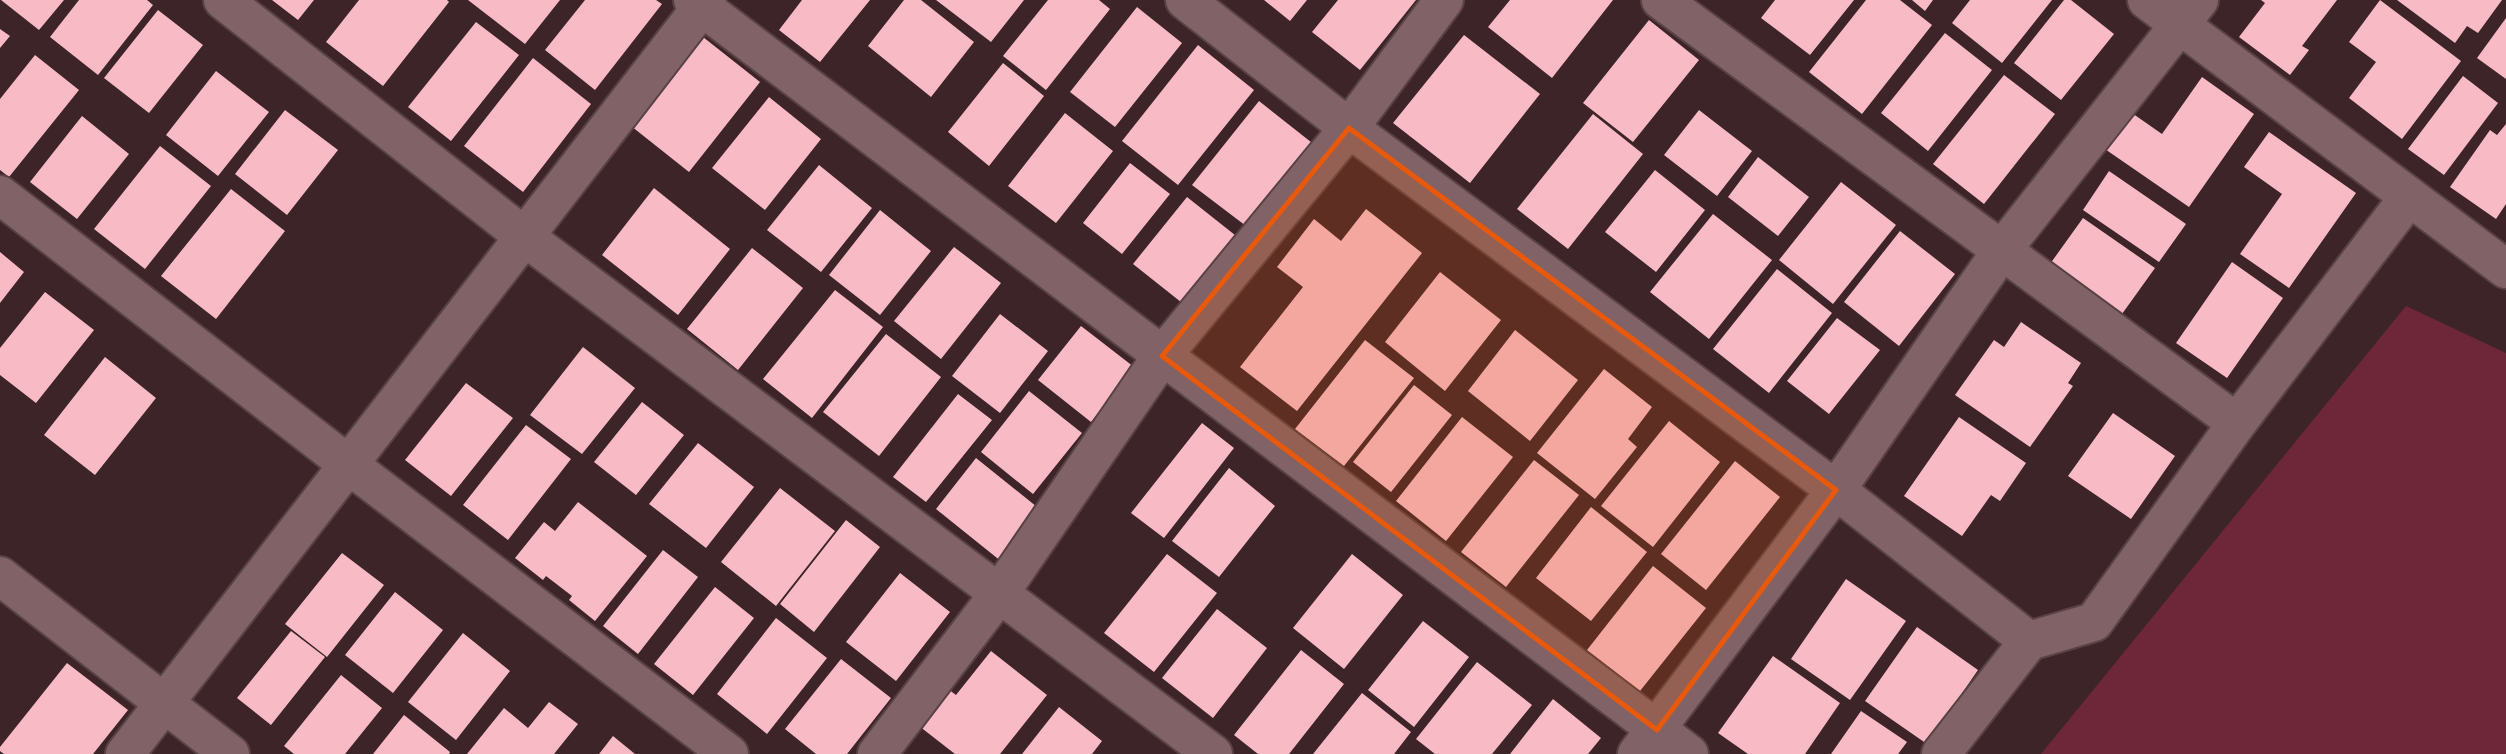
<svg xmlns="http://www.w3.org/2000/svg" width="2506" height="754" font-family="Helvetica,sans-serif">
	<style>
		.green { fill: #6d2739 }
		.building { fill: #f8bbc5 }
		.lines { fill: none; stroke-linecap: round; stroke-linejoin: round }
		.street-casing { stroke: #584246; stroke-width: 42 }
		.street { stroke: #806267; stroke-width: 38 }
		.marked { fill: #e8590c; fill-opacity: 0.2; stroke: #e8590c; stroke-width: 5; stroke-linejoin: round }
	</style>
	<rect width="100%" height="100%" fill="#3d2428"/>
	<!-- green -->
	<path class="green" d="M2406,306L2506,353V754H2041Z"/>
	<!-- building -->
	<path class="building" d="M1,0H64L39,30Z
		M79,0H147L153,5L98,75L50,37Z
		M272,0H314L298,20Z
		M359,0H447L449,2L383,86L326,42Z
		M468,0H560L525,44Z
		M585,0H656L662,4L595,90L545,50Z
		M802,0H870L820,62L779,30Z
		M904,0H921L974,42L931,97L868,46Z
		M936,0H1024L991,42Z
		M1048,0H1099L1110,9L1046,90L1003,56Z
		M1264,0H1307L1290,21Z
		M1338,0H1416L1360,70L1312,32Z
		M1510,0H1613L1552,78L1488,27Z
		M1775,0H1854L1810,55L1761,18Z
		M1866,0H1900L1932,25L1862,114L1809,72Z
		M1912,0H1933L1925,11Z
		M1970,0H2052L2002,63L1952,23Z
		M2064,0H2071L2114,34L2061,100L2014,63Z
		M2261,0H2337L2302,46L2309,50L2290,75L2239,37L2265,3Z
		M2380,0L2461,61L2402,139L2349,98L2376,62L2349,42Z
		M2397,0H2502L2478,33L2467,26L2455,43Z
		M1137,7L1182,43L1115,127L1070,92Z
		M158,10L203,45L149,113L104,78Z
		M2506,18V79L2477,58Z
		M1649,20L1699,60L1633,142L1583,103Z
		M476,22L519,55L451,141L408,107Z
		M0,29L10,36L0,48Z
		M1945,33L1992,70L1928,151L1881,113Z
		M1464,35L1540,94L1470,183L1393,123Z
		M703,37L760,82L689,172L631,126Z
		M1198,45L1254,90L1178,185L1122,141Z
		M35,55L79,90L9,177L0,170V99Z
		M533,58L591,104L523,192L464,146Z
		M1003,63L1044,96L989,166L948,132Z
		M216,71L269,112L218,176L166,135Z
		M2004,75L2055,114L1984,204L1933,164Z
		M2463,76L2498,103L2444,175L2408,149Z
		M2202,77L2254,114L2189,207L2102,147L2129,111L2162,134Z
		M769,97L821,139L765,210L712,168Z
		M1259,101L1316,146L1250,229L1192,185Z
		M285,110L338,150L287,215L235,174Z
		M1699,110L1752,151L1717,196L1664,155Z
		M1065,113L1113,151L1056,223L1008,186Z
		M1593,114L1643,154L1568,249L1517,209Z
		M82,116L129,154L77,219L30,182Z
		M2506,124V204L2496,219L2450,187L2490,130L2497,135Z
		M2269,132L2356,193L2289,288L2240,254L2282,194L2244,167Z
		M160,146L211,186L145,269L94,229Z
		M1758,157L1809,197L1778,236L1728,197Z
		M1130,163L1170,194L1122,254L1083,223Z
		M819,165L872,208L821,272L767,230Z
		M1655,170L1705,210L1656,272L1605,232Z
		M2109,171L2186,224L2159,262L2083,210Z
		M1841,182L1896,225L1833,304L1779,260Z
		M654,188L730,249L678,315L602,255Z
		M231,189L285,231L216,319L161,276Z
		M1187,197L1245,243L1191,310L1133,264Z
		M1366,209L1422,253L1297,411L1240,367L1303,287L1277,267L1314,219L1341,241Z
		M880,210L931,251L880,315L829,275Z
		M1713,214L1772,260L1709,339L1650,292Z
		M2083,218L2155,268L2122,314L2050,264Z
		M1900,231L1955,274L1899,346L1844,302Z
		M954,247L1001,283L941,359L894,321Z
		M752,248L803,288L738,370L687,329Z
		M0,252L24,272L0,303Z
		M2232,262L2283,298L2227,378L2176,343Z
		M1777,269L1832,313L1769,393L1713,349Z
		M1440,272L1501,320L1445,391L1385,342Z
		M835,290L883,327L812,418L763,379Z
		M45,292L94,330L36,403L0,375V348Z
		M1000,314L1048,351L1000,413L952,376Z
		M1837,318L1880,350L1829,414L1787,381Z
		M2021,322L2081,363L2068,383L2073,386L2030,447L1955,395L1994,340L2004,347Z
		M1081,326L1134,367L1091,422L1038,380Z
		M1515,330L1578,380L1530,441L1468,391Z
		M886,334L941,377L879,456L823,412Z
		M1365,340L1414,378L1344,466L1295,429Z
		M583,347L635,388L582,454L530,415Z
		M105,357L156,398L95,475L44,435Z
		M1604,369L1652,407L1628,439L1637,447L1595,499L1537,453Z
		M466,383L513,418L451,496L405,460Z
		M1414,385L1452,415L1391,492L1353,462Z
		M1029,391L1082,433L1033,494L981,452Z
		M958,394L992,420L926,502L893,477Z
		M642,402L684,435L636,495L594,462Z
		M2113,413L2175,456L2131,519L2068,476Z
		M1462,417L1513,457L1446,541L1396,501Z
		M1959,417L2026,463L2000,501L1991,495L1962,536L1904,496Z
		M1669,421L1720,462L1653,547L1601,506Z
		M1202,423L1234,448L1164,538L1131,513Z
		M526,425L571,459L508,540L463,505Z
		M698,443L754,487L706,548L649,504Z
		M976,458L1042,511L1002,562L936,509Z
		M1534,460L1579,495L1506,587L1461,552Z
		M1735,461L1780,497L1706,590L1661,554Z
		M1229,468L1275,506L1219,577L1172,541Z
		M780,488L835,531L776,606L721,562Z
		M578,502L647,556L595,621L569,600L572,596L546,576L543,580L515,558L544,522L555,531Z
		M1591,507L1647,552L1591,621L1536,578Z
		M846,520L880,547L814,632L780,604Z
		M663,550L698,577L638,654L603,626Z
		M342,553L384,585L327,657L285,624Z
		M1167,554L1217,593L1154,672L1104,633Z
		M1352,554L1403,595L1344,669L1293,628Z
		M1653,566L1706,608L1640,691L1587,650Z
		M900,573L950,612L896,681L846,642Z
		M1846,579L1906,621L1850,700L1791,659Z
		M715,587L754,618L693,695L654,664Z
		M395,592L443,630L393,693L345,655Z
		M1217,609L1267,648L1213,718L1162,678Z
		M776,618L827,658L767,734L717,694Z
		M1423,621L1469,657L1414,727L1368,690Z
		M1917,627L1978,670L1927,744L1865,701Z
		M291,631L325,657L271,725L237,698Z
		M463,633L510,671L456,740L408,702Z
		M1301,650L1344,684L1289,754H1258L1234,735Z
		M991,651L1047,695L1000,754H955L919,726L948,689L956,695Z
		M1773,656L1840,703L1805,754H1748L1718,733Z
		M841,659L891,698L847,754H816L785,729Z
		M1477,662L1532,705L1492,754H1435L1416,739Z
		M67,663L128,710L93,754H4L0,751V747Z
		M341,675L382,708L345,754H294L284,746Z
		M1362,693L1411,732L1394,754H1313Z
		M1553,699L1601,738L1588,754H1510Z
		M549,702L578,724L554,754H467L504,708L528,728Z
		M1059,707L1102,741L1092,754H1022Z
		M1861,711L1907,742L1898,754H1831Z
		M404,715L450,752L449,754H373Z
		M613,736L635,754H599Z"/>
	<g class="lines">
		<defs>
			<path id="street" d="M223,0L525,237L1213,754
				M693,0L1689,754
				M1185,0L1349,128L1836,490L2029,641
				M1661,0L2237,423
				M2147,0L2506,269
				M0,195L349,465L729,754
				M0,576L230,754
				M125,754L707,0
				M877,754L999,594L1162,356L1349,128L1444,0
				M1637,754L1836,490L2002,250L2199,0
				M1941,754L2029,641L2094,622L2237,423L2409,197"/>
		</defs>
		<!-- street casing -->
		<use href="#street" class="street-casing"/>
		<!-- street -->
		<use href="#street" class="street"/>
	</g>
	<!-- marked area -->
	<path class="marked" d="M1349,128L1836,490L1657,730L1162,356Z"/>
</svg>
